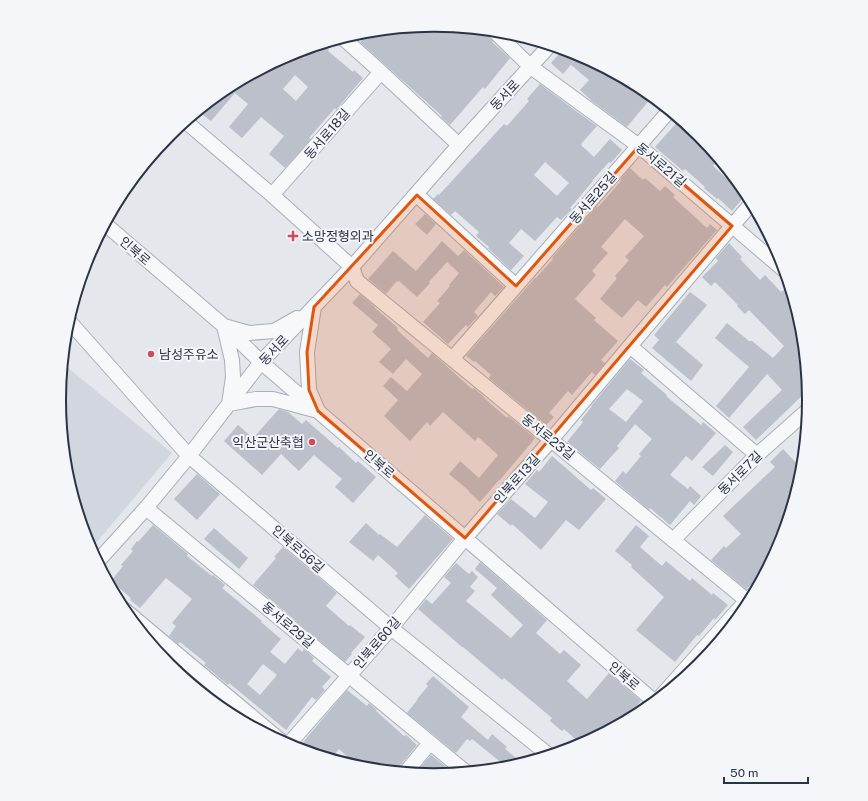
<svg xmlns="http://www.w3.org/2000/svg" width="868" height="801" font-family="'Public Sans','Noto Sans KR',sans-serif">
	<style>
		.built { fill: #d2d6de }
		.building { fill: #bbc0ca; fill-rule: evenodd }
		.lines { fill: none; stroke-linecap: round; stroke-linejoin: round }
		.minor-casing { stroke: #a9aeb7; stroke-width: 16 }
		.minor { stroke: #f7f8fa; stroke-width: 14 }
		.marked { fill: #df570f; fill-opacity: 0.2; stroke: #df570f; stroke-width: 3; stroke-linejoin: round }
		.poi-dot { fill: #d1495b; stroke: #f4f6f9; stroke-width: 1.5 }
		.labels { text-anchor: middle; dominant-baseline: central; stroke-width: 4; stroke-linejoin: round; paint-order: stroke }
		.street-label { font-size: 13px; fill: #2b3445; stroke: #f4f6f9 }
		.poi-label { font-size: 13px; fill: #2b3445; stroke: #f4f6f9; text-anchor: start }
		.rim { fill: none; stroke: #2b3445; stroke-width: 2 }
	</style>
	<rect width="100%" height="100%" fill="#e4e7ec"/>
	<!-- built -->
	<path class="built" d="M62,363L172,453L90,550L87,544L66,474L59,400Z"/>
	<!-- building -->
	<path class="building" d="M434,25L479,29L493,41L492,42L510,58L485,89L483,87L450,125L441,117L442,116L360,42L369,31Z
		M323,44L329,49L328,51L353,72L354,70L363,78L336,110L335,108L309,138L311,139L285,168L269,154L284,136L261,117L242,138L229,127L248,104L235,93L211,121L198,111L228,87L291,54L297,52L304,58L313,47ZM295,75L308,87L296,101L283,89Z
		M563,49L575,60L563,74L551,63Z
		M580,55L585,58L603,73L606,69L636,85L651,98L627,127L592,101L580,90L589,80L571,65Z
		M540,84L580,114L597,126L581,144L582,145V146L594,157L610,139L622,150L611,163L609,162L592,181H593L570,208L572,209L561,220L557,217L535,241L521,229L509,243L524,256L511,270L488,248L489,247L476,236L479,232L455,211L451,215L433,199L438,194L439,195L504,124L507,126L529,101L527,99ZM545,162L569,183L557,196L534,175Z
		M680,119L700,135L719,159L713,166L734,185L737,181L745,191L742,195L744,197L732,211L718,198L717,199L704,188L705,187L685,169L683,171L655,147Z
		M630,168L643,180L645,178L660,191L665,186L675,195L673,197L707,228L710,224L717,230L667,287L665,285L646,307L638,300L622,318L600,299L617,278L615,276L629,260L625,257L644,236L625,219L601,247L608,253L592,271L596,275L575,299L596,318L594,320L618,341L601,360L605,363L595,375L592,372L572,395L568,391L549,413L554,417L546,425L490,379L489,378L491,375L475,361L474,362L466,356L535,278H536L553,259L552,258L597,206L598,207L621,181L620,180Z
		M425,214L436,224L427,235L415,224Z
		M442,241L458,256L464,250L504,287L495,296L491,292L474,312L478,316L468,327L466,325L448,344L423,322L440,303L437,301L450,286L449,285L459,273L447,262L429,282L430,283L417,297L399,281L398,282L397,281L386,294L368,279L393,251L416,271Z
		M729,243L742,257L740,259L760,280L765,275L781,292L785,289L793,298L802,327L808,390L756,440L743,427L782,390L767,374L729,418L716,406L749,367L715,338L727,323L749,341H752L773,358L784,346L749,310L745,314L737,306L738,305L715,282L711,286L702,277L718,261L716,258Z
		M690,292L707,305L676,342L703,365L691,381L652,348L659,340L654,335Z
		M360,294L375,307H374L398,328L397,330L428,358L432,353L472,389L474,388L484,397H483L507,418L508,416L535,438L533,440V441L510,468L499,481V480L480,502L469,492V491L449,474L460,461L479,478L498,455L478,437L475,441L443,412L430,426L427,422L410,441L384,416L398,400L383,386L391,377L407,391L422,374L406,359L393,374L379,362L391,349L372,332L378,325L352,303Z
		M630,359L644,370L641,373L667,395L666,396L701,425L703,422L716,433L692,461L686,456L670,475L688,489L690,486L701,496L694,505L690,501L670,525L650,508L649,510L615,481L623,471L626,474L641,456L639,454L652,439L635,424L617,446L619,448L600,469L567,442L583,422L581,420L592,406H591ZM627,389L643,401L626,422L609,409Z
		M279,409L288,412L302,424L306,420L338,448L339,447L356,463L358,461L376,477L353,503L335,487L342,479L314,455L299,471L281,454L262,475L224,441L238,425L253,438Z
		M725,445L733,452L713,476L702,467Z
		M783,449L803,470L802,474L781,544L770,565L759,575L761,578L754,585L750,586L746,589L711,560L724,546L726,548L741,534L723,516L775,467L770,462Z
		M552,456L591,490L593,488L606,499L579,530L566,520L541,550L512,524L511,526L497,514L511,499L535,518L548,502L525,484L537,470L539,472Z
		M197,474L220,494L197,520L174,499Z
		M425,515L453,539L409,589L395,576L398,573L378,555L373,561L349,542L366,523L379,535L380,534L397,547Z
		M153,525L188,554L187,556L212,576L213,575L225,585L222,588L262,621L261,622L281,639L270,652L285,664L298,648L302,652L304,649L314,658L312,661L331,677L322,687L325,690L316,700L312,697L286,730L229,683L228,685L204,665L206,663L180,642L178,644L169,636L176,626L172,623L192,599L166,578L140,608L130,600L131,598L111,581L123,566L121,565L133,551L131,549L137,541L138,542ZM263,664L277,675L260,695L247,684Z
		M636,525L649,536L640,547L662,566L666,561L690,581L692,578L712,595L713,593L728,605L715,620L714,618L699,636L697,635L675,662L636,630L664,597L631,567L632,565L615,551Z
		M214,528L248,558L239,569L204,539Z
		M283,547L337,593L326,606L349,626L350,625L365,637L351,653L352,654L345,662L253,585L276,558L274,557Z
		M480,562L547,620L536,633L560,654L564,650L581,665L567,681L587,699L609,673L641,701L621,724L582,745L564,729L562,731L550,721L552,718L504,678L502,680L463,647H462L418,609L426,599L432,604L451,583L444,577L456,563L469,574L472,571L478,577L470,587L475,591L466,601L511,638L523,625L491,595L497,588L475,569Z
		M156,647L177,665L173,670L168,666L154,649Z
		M190,676L246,722L245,723L225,713L186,681Z
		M433,676L469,707L461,717L488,740L492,734L507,747L505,749L520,761L517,766L507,769L498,770L503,764L472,739L470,741L467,739L456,753L407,713L418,699H417L428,686L426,684Z
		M347,690L367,706L369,703L377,710L376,711L404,736L406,735L417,745L398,768L397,772L361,769L348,765L352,761L339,749L330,760L305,752L299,747Z
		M431,755L445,766L444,767L452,774L434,776L415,774Z"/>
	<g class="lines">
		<defs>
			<path id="minor" d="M494,31L531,67L639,146L785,271
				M343,38L381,72L459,145
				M185,121L272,195L352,267L357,281L750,603
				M272,195L381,72
				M417,195L516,286
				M105,224L224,326L261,362L655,702
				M68,320L189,456L391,628L550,756
				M224,326L232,360L233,377L229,404L256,399H273L318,411L309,390L307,352L314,307
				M224,326L249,333L274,331L297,318
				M630,346L757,455
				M452,359L670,110
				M146,508L467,773
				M673,540L757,455L809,409
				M97,562L146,508L189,456L261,362L352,267L459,145L550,45
				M120,606L287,746
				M654,704L747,600L755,593
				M287,746L391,628L465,538L551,440L630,346L732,226L752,203
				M405,773L430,743"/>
		</defs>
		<!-- minor casing -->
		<use href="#minor" class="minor-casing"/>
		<!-- minor -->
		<use href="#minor" class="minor"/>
	</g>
	<!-- marked area -->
	<path class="marked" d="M639,146L732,226L465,538L318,411L309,390L307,352L314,307L417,195L516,286Z"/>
	<!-- markers -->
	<g class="poi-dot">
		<path d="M291 230h4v4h4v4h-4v4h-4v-4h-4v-4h4z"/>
		<circle cx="151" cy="354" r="4"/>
		<circle cx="312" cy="442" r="4"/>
	</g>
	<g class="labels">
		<!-- street labels -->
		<g class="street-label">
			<text transform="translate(505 95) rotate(-47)">동서로</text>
			<text transform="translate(327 134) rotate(-49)">동서로18길</text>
			<text transform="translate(661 165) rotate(40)">동서로21길</text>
			<text transform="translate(593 198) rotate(-49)">동서로25길</text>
			<text transform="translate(135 251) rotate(41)">인북로</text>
			<text transform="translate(274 350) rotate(-47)">동서로</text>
			<text transform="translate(548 437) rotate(39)">동서로23길</text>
			<text transform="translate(379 464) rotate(41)">인북로</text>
			<text transform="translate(740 473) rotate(-45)">동서로7길</text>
			<text transform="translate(517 479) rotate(-48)">인북로13길</text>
			<text transform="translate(298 549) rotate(41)">인북로56길</text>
			<text transform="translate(288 625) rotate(40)">동서로29길</text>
			<text transform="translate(377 643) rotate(-49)">인북로60길</text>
			<text transform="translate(624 676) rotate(41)">인북로</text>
		</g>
		<!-- poi labels -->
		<g class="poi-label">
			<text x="302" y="236">소망정형외과</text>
			<text x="159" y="354">남성주유소</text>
			<text x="304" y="442" text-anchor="end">익산군산축협</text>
		</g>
	</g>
	<!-- crop -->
	<path d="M0 0H868V801H0ZM66 400a368 368 0 1 1 736 0a368 368 0 1 1-736 0Z" fill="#f4f6f9" fill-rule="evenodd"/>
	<path class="rim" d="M66 400a368 368 0 1 1 736 0a368 368 0 1 1-736 0Z"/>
	<!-- scale -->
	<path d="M724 777v6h84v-6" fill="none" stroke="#2b3445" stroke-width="2"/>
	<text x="730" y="777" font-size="12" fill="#2b3445" stroke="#f4f6f9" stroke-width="3" paint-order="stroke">50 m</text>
</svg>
